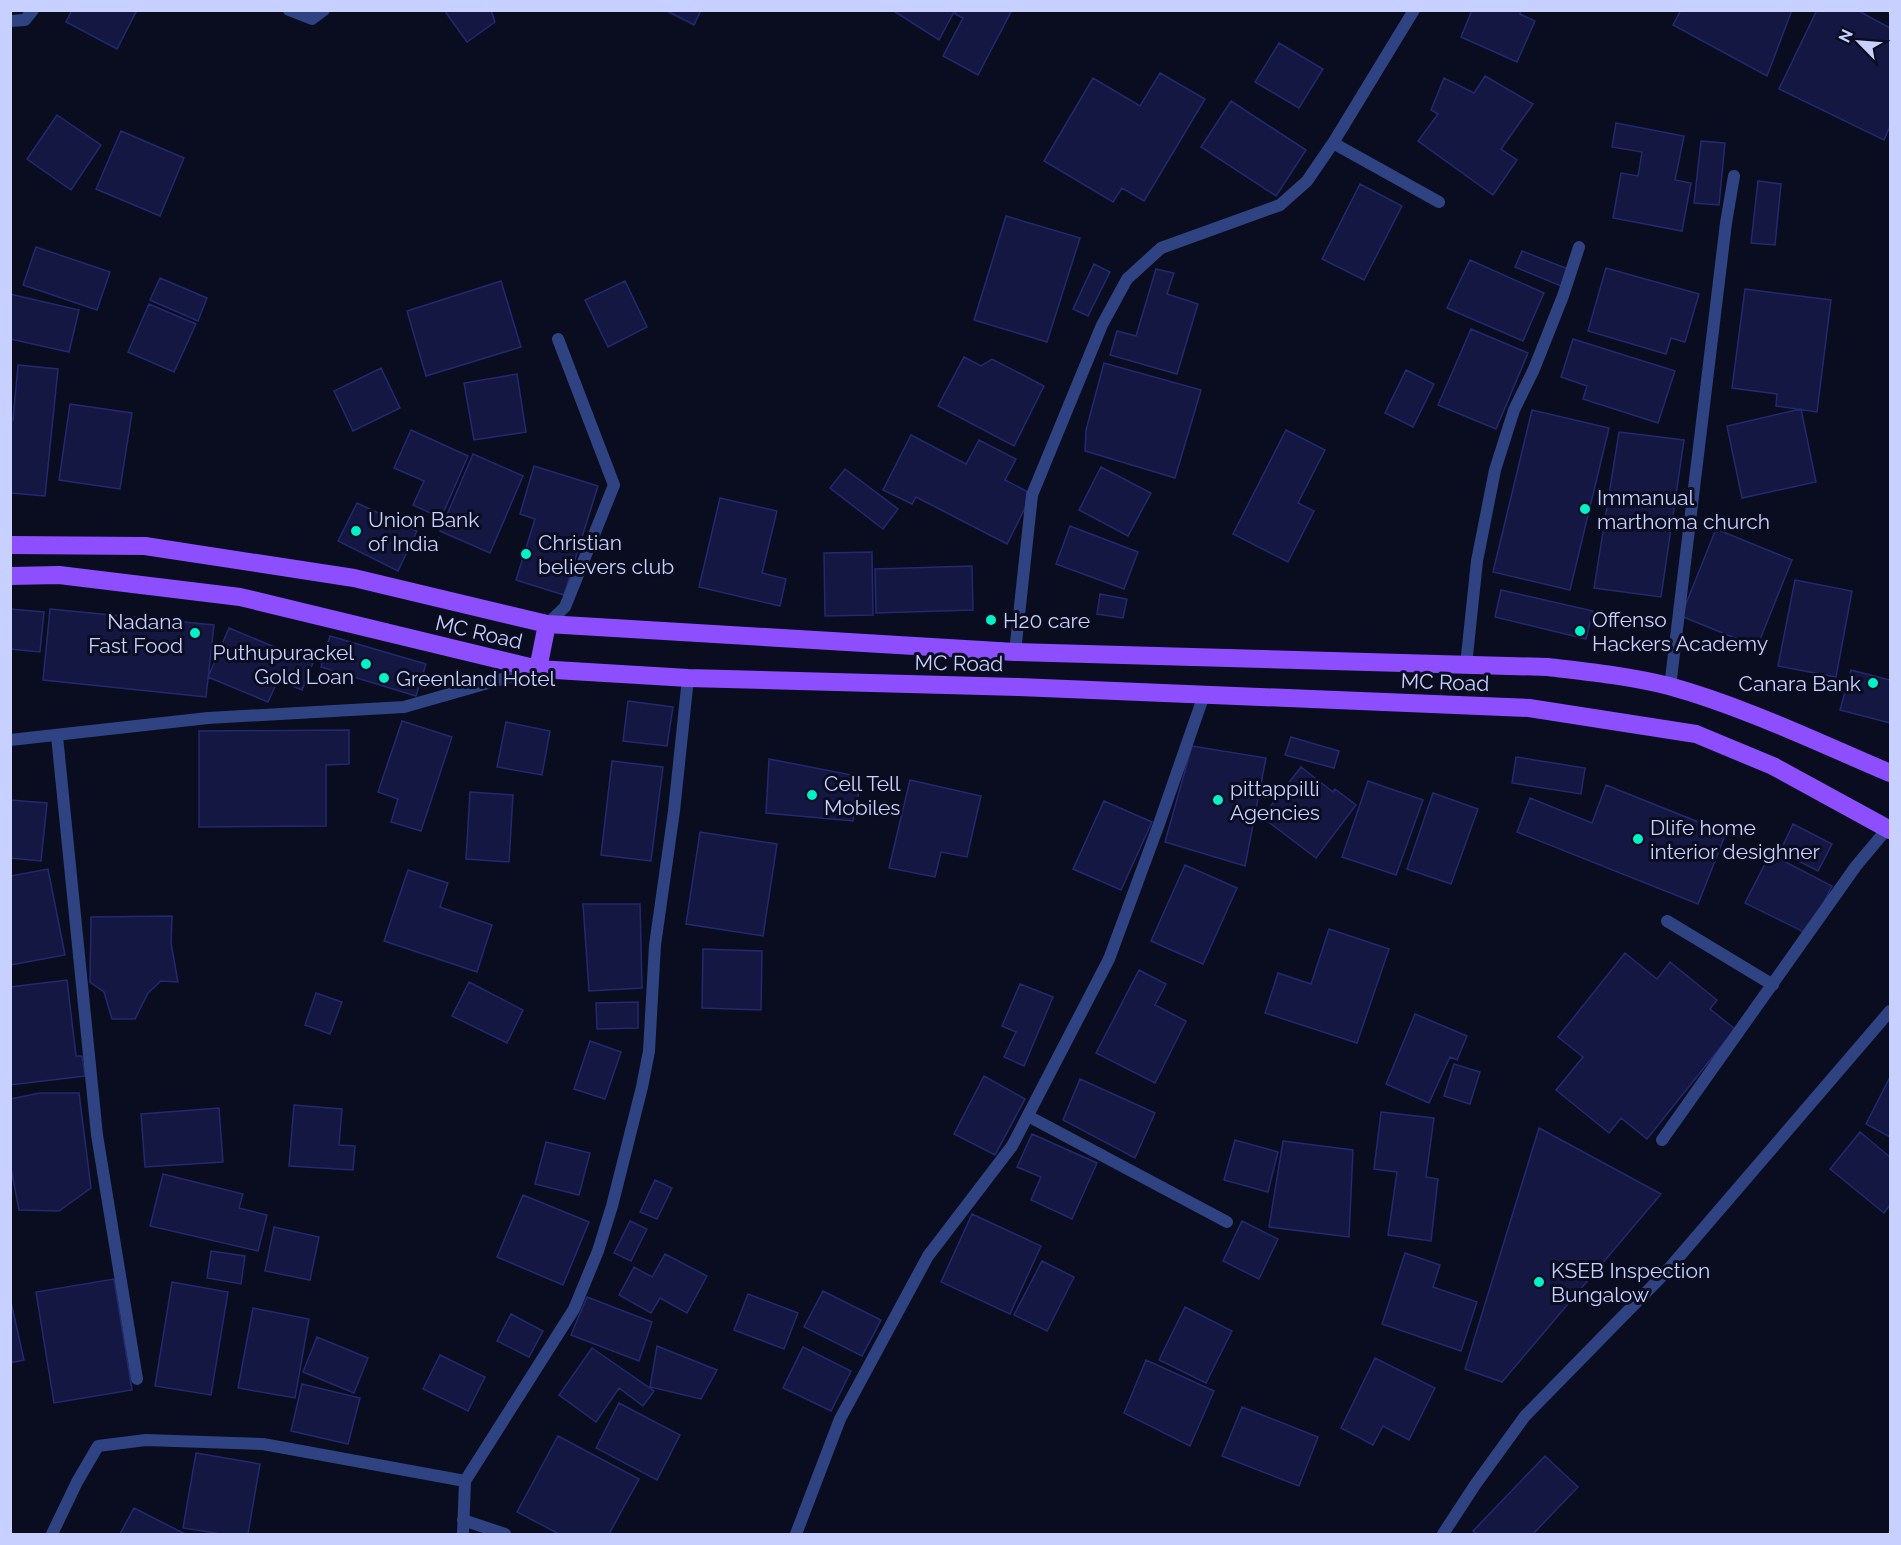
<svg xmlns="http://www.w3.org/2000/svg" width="1901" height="1545" font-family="Raleway,sans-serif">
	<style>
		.building { fill: #141742; stroke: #232970; stroke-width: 1.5 }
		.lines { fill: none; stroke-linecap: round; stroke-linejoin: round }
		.service { stroke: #2f4383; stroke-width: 12 }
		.minor { stroke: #2f4383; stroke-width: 12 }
		.primary { stroke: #8d4eff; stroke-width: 18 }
		.poi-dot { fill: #00f2c9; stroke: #0a0c1f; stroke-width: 2 }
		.labels { text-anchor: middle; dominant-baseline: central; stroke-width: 6; stroke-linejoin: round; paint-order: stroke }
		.poi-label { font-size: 21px; fill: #c7d0ff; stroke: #0a0c1f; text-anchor: start }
		.street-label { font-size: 21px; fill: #c7d0ff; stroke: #0a0c1f }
	</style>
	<rect width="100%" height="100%" fill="#0a0c1f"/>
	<!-- building -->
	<path class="building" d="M72,10H137L117,49L66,22Z
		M444,10H491L495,22L467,42Z
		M665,10H701L694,25Z
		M892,10H955L939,40Z
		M957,10H1012L978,75L943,56L963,18L955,14Z
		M1472,10H1521L1520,14L1535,21L1517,62L1461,37Z
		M1681,10H1792L1767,76L1673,25Z
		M1817,10H1857L1890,28V126L1884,140L1779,89Z
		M1279,43L1323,69L1299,108L1255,82Z
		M1160,73L1205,99L1144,201L1122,188L1113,202L1044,161L1093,78L1140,106Z
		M1485,76L1533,104L1501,149L1517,160L1493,195L1418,141L1438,114L1431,110L1444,78L1474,93Z
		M1231,101L1306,150L1276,196L1201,147Z
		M57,115L101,145L71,190L27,159Z
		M1616,123L1684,136L1675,180L1691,183L1682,231L1613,218L1621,173L1638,176L1642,152L1612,147Z
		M121,131L184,158L160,216L96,189Z
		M1701,141L1725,143L1719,205L1694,203Z
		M1758,181L1781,184L1775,245L1751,243Z
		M1360,184L1402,206L1364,280L1322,259Z
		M1006,216L1080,238L1047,342L974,320Z
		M36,247L110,272L97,310L23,285Z
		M1522,251L1568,269L1561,286L1515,267Z
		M1470,260L1544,293L1523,341L1447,308Z
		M1094,264L1110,272L1088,316L1073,309Z
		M1606,268L1699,294L1685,342L1671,338L1666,354L1588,331Z
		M1156,269L1174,273L1167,294L1198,304L1177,374L1110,355L1117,331L1136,336Z
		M160,278L207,298L198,321L150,300Z
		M501,281L521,347L426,376L407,311Z
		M625,281L647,327L608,347L585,300Z
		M1745,289L1831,300L1817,412L1776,406L1777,394L1732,388Z
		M10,294L79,310L69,352L10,339Z
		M149,304L196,324L174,372L128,352Z
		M1471,329L1528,353L1496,429L1438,405Z
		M1573,339L1675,371L1658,423L1583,399L1587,386L1561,377Z
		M964,357L981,366L992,359L1044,386L1014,446L938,406Z
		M1104,363L1201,390L1175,478L1085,451L1086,430Z
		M18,365L58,369L45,496L10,493V420H13Z
		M381,368L400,408L353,431L334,391Z
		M1406,370L1434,384L1413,427L1385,413Z
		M517,374L526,432L474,440L464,383Z
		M70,404L132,413L120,489L59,480Z
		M1801,409L1816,482L1742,498L1727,426Z
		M1532,410L1609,428L1570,590L1493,572Z
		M411,430L468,456L441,518L413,505L424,481L394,468Z
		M1286,430L1325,450L1298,503L1314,511L1288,562L1233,534Z
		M1619,432L1684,440L1661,597L1594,588Z
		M911,435L966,464L979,440L1016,459L1005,480L1032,494L1007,544L916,497L912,504L883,490Z
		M473,454L523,476L490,553L440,531Z
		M534,466L598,486L564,595L516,580L535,519L520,514Z
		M1101,467L1151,493L1128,536L1079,510Z
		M845,469L898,509L883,529L830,488Z
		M720,498L777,511L762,573L786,579L780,606L699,587Z
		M357,503L417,531L398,571L338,541Z
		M1070,526L1138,552L1124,589L1056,564Z
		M1716,529L1792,560L1757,647L1681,616Z
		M872,552L873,615L825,616L824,553Z
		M972,566L973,610L876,613L875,569Z
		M1795,580L1852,591L1836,677L1778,666Z
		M1501,590L1593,611L1586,639L1495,617Z
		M1100,594L1127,599L1123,618L1097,614Z
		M10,609L44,612L40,652L10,649Z
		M50,609L214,625L206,697L43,680Z
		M229,628L313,663L302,690L278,680L268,702L208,677Z
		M330,636L426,664L416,696L321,667Z
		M1851,670L1890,680V723L1840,710Z
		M628,701L673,707L667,746L623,741Z
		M402,721L452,737L421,831L391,822L398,799L378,792Z
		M506,722L550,731L542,775L497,767Z
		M349,730V764L326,765V826L199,827V731Z
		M1291,737L1339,751L1334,768L1285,755Z
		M1192,746L1266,758L1245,866L1165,842Z
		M1516,757L1585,768L1581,794L1512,783Z
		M769,759L862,777L853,821L766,813Z
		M612,761L663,767L651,861L601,855Z
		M1301,767L1333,792L1335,789L1356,805L1316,858L1262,817Z
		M910,780L981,796L967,857L941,852L935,877L889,868Z
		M1368,781L1423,800L1396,875L1342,857Z
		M1606,785L1726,833L1698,904L1517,832L1530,798L1592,823Z
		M470,792L513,795L509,862L466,859Z
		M1433,793L1478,809L1451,884L1407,869Z
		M10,800L47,803L41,861L10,858Z
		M1104,801L1152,822L1121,890L1073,869Z
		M1793,824L1832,844L1818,871L1780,852Z
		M700,832L777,844L763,936L686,924Z
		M1770,854L1832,886L1808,934L1745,903Z
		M1185,865L1237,888L1203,964L1151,941Z
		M48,869L65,955L10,965V876Z
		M408,870L448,883L440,907L492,925L477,972L384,941Z
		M583,904H640L642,988L589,991Z
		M172,916L171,943L178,982L161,981L148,993L135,1019H112L104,992L90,982L91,917Z
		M1329,929L1389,949L1357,1043L1265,1013L1278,973L1311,984Z
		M703,949L762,951L761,1010L702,1008Z
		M1625,953L1657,979L1670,962L1717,1000L1710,1009L1735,1029L1647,1139L1621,1118L1609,1133L1556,1090L1583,1057L1558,1037Z
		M1139,970L1166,984L1155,1005L1186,1021L1155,1083L1096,1053Z
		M67,980L76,1056H82L85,1076L10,1085V987Z
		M469,982L523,1010L507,1043L452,1016Z
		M1020,984L1053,997L1024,1066L1004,1057L1016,1032L1002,1026Z
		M316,993L342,1002L330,1034L305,1025Z
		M638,1002V1028L597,1029L596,1003Z
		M1415,1014L1467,1036L1457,1060L1450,1057L1429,1103L1386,1084Z
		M590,1041L621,1052L605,1099L574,1089Z
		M1454,1064L1480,1072L1470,1104L1444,1096Z
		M984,1076L1025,1099L995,1155L954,1134Z
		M1890,1077V1137L1866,1124Z
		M1080,1079L1155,1113L1135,1158L1063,1120Z
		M40,1093H79L91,1188L59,1211L19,1210L10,1163V1099Z
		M294,1105L342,1109L339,1145L355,1146L353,1170L289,1166Z
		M219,1108L223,1162L145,1167L141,1114Z
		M1381,1112L1434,1118L1426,1177L1438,1179L1431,1241L1388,1235L1397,1172L1374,1169Z
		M1539,1128L1661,1194L1502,1382L1465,1369Z
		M1860,1132L1890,1157V1205L1884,1213L1830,1169Z
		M1032,1134L1097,1163L1072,1219L1031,1200L1041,1177L1017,1167Z
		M1235,1140L1278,1152L1268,1192L1224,1180Z
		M1283,1141L1353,1150L1349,1237L1269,1227Z
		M546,1142L590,1153L579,1195L535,1184Z
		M163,1174L243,1194L239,1208L267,1215L258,1251L150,1226Z
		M655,1180L672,1188L657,1219L640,1212Z
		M523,1195L589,1222L563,1285L497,1257Z
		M972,1214L1041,1246L1010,1314L941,1282Z
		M630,1221L647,1229L631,1261L614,1253Z
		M1242,1221L1278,1239L1259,1279L1223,1261Z
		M274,1227L319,1237L310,1280L265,1271Z
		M211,1251L245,1256L241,1284L207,1278Z
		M1405,1253L1440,1265L1433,1287L1477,1302L1461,1351L1382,1324Z
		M665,1254L707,1276L687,1313L660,1298L651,1313L619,1295L634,1267L652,1277Z
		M1042,1261L1074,1277L1047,1331L1014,1315Z
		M114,1279L132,1390L54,1403L36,1292Z
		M172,1282L228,1292L211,1395L155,1386Z
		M823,1291L881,1320L862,1356L804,1327Z
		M748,1294L798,1313L784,1349L734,1330Z
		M587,1297L652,1322L639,1361L571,1335Z
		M11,1302L24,1360L10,1363V1302Z
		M1185,1307L1232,1331L1206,1383L1159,1360Z
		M253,1308L309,1319L295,1398L238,1388Z
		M511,1314L543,1331L529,1357L497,1341Z
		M317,1337L368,1358L354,1393L303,1372Z
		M657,1346L717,1370L701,1399L650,1387Z
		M803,1347L851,1371L831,1411L783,1388Z
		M592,1348L654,1391L643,1406L619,1388L596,1422L559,1395Z
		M440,1355L485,1377L468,1411L423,1389Z
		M1375,1358L1435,1388L1409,1440L1383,1426L1373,1445L1341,1428Z
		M1146,1360L1214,1391L1190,1446L1124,1413Z
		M302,1384L360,1398L348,1444L291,1431Z
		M619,1403L680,1435L657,1480L596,1448Z
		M1242,1407L1318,1437L1299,1486L1222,1456Z
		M558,1436L639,1479L609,1534H559L517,1512Z
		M196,1453L260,1464L248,1534H221L183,1528Z
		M1545,1456L1578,1487L1533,1534H1476L1473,1531Z
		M134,1508L185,1534H120Z"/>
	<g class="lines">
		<!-- service -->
		<path class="service" d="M1667,921L1773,985
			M1662,1140L1856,866L1887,829
			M1443,1534L1475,1485L1525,1416L1666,1272L1890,1011"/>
		<!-- minor -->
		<path class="minor" d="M289,10L312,19L324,10
			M10,21L25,20L33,10
			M1333,143L1439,202
			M547,624L565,607L614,485L558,339
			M1015,652L1032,495L1102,325L1127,279L1161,248L1280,205L1307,181L1333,143L1414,10
			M1466,665L1477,561L1495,470L1514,410L1534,369L1563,296L1579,247
			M1670,687L1726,223L1734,176
			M57,736L97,1135L137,1379
			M10,740L208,718L404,707L534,670
			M1028,1116L1227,1222
			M463,1520L505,1534
			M52,1534L77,1482L98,1446L146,1440L263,1444L465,1481L574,1309L598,1251L612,1206L642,1087L649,1051L655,945L674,811L688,678
			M463,1534L465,1481
			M796,1534L840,1419L928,1256L1012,1146L1109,959L1159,824L1204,695"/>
		<!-- primary -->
		<path class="primary" d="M10,545L145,546L354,578L547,624L1015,652L1548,667C1589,672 1630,676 1669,686C1745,707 1819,743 1890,773
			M10,576L59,575L240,597L538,669L688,678L1019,687L1529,708L1696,734L1773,766L1890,830
			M538,669L547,624"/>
	</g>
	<!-- markers -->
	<g class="poi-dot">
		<circle cx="1585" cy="509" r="6"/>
		<circle cx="356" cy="531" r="6"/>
		<circle cx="526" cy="554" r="6"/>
		<circle cx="991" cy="620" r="6"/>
		<circle cx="1580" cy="631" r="6"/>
		<circle cx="195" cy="633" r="6"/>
		<circle cx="366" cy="664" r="6"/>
		<circle cx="384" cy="678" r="6"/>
		<circle cx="1873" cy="683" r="6"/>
		<circle cx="812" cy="795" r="6"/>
		<circle cx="1218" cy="800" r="6"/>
		<circle cx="1638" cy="839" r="6"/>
		<circle cx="1539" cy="1282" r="6"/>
	</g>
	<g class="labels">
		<!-- poi labels -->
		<g class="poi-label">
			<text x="1597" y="497">Immanual<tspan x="1597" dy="24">marthoma church</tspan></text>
			<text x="368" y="519">Union Bank<tspan x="368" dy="24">of India</tspan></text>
			<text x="538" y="542">Christian<tspan x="538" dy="24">believers club</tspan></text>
			<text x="1592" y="619">Offenso<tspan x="1592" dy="24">Hackers Academy</tspan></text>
			<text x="1003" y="620">H20 care</text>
			<text x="183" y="621" text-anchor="end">Nadana<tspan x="183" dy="24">Fast Food</tspan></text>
			<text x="354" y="652" text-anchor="end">Puthupurackel<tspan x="354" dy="24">Gold Loan</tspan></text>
			<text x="396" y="678">Greenland Hotel</text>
			<text x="1861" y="683" text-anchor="end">Canara Bank</text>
			<text x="824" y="783">Cell Tell<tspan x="824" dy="24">Mobiles</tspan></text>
			<text x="1230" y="788">pittappilli<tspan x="1230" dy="24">Agencies</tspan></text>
			<text x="1650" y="827">Dlife home<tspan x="1650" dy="24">interior desighner</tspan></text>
			<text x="1551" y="1270">KSEB Inspection<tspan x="1551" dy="24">Bungalow</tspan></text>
		</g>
		<!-- street labels -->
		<g class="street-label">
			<text transform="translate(479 632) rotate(13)">MC Road</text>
			<text transform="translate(959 663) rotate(1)">MC Road</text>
			<text transform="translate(1445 682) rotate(2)">MC Road</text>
		</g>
	</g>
	<!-- border -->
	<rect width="1901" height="1545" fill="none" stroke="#c7d0ff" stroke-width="24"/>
	<!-- north arrow -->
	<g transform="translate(1859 42) rotate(295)" stroke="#0a0c1f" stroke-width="4.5" paint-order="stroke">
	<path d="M0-4.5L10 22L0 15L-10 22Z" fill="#c7d0ff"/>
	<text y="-9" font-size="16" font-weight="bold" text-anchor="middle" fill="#c7d0ff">N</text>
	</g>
</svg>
